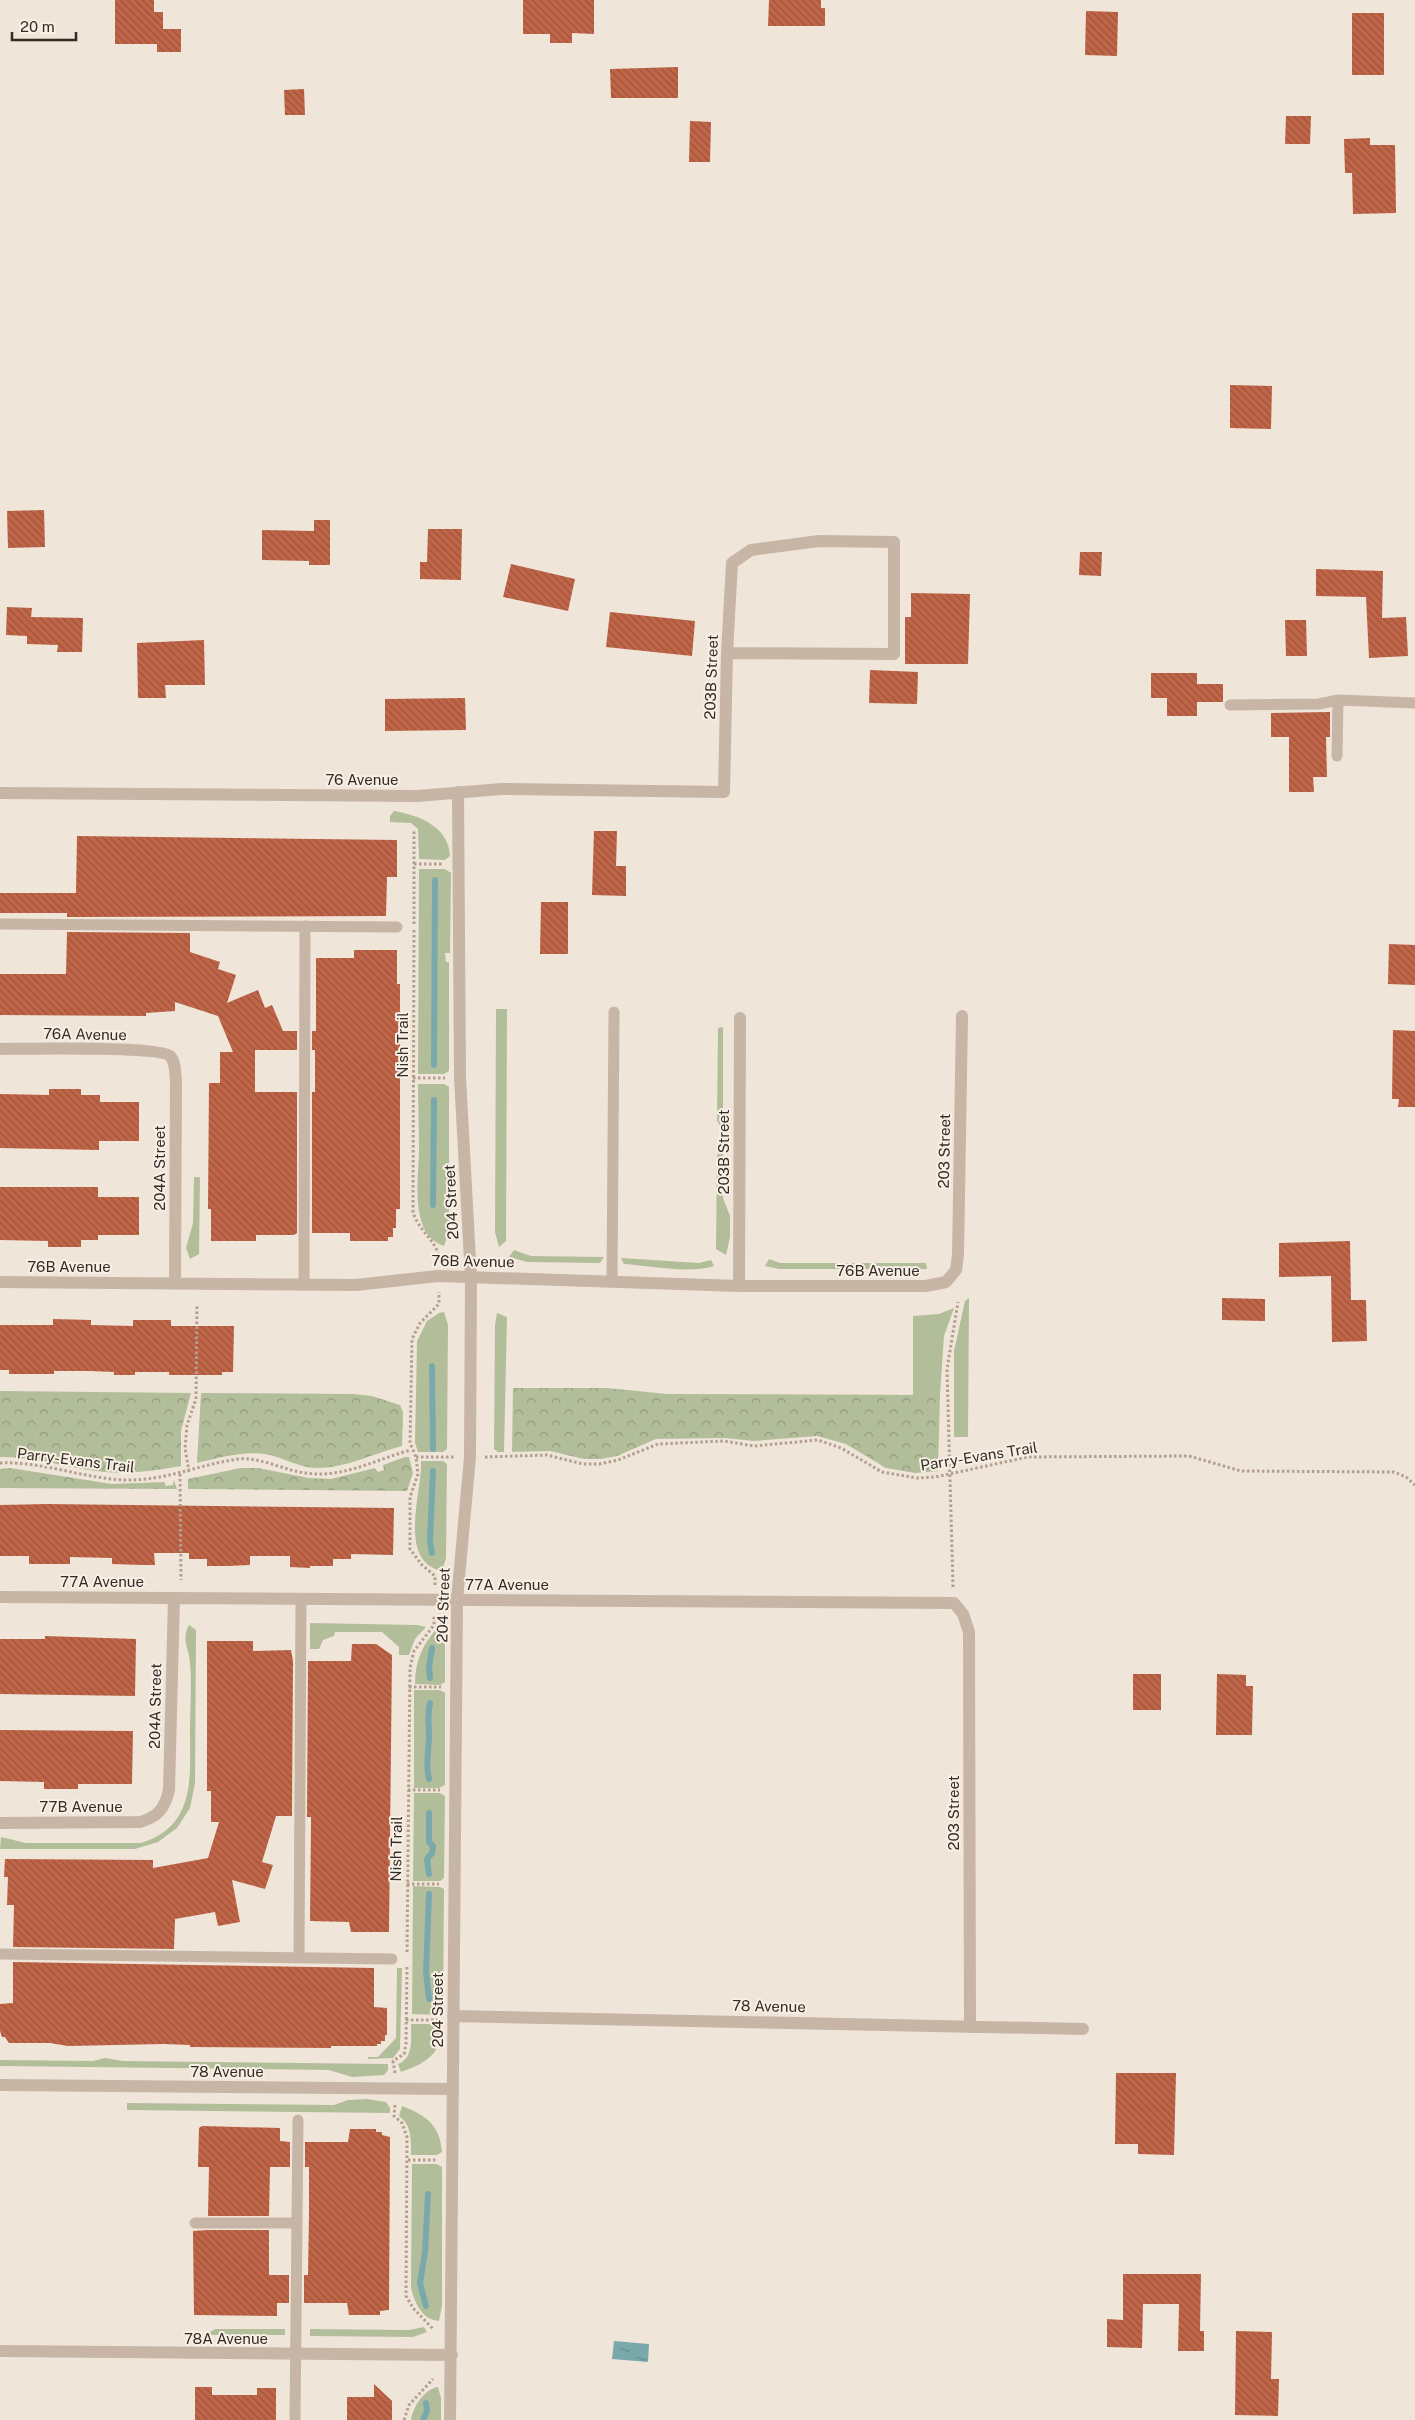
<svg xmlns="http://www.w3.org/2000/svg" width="1415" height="2420" font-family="'Public Sans',sans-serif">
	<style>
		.grass { fill: #b2be9a }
		.forest { fill: url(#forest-crowns) }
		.water { fill: url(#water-ripples) }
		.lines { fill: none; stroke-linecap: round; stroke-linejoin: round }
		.stream { stroke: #7aa9ac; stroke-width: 6 }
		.building { fill: url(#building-back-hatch) }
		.path { stroke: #b39f90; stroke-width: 3; stroke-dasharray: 2.5 2.5; stroke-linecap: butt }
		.lane { stroke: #c7b5a6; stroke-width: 11 }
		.street { stroke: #c7b5a6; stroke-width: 12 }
		.labels { text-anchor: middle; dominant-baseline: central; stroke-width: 4; stroke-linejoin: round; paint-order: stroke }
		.street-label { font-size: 15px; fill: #342b27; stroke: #f8efe5 }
	</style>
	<defs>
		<pattern id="forest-crowns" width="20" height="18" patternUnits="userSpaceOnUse" patternTransform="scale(1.25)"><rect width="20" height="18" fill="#b2be9a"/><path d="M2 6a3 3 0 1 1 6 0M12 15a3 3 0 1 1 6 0" fill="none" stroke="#929b7e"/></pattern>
		<pattern id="water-ripples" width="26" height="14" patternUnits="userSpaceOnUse" patternTransform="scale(1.25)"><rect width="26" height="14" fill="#7aa9ac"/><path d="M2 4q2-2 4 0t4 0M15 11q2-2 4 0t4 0" fill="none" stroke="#658a8c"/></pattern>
		<pattern id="building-back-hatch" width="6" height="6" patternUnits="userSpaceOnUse" patternTransform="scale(1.25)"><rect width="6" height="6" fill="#c06547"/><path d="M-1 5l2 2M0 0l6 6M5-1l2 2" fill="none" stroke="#9d533b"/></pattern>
	</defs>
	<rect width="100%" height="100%" fill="#f0e5d9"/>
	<!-- grass -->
	<path class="grass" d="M394,811C419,815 449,827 450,856L445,860L419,859L418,829L411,823L390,822V816Z
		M419,869H445L451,873L450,953H445L446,962H449V1071L444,1074H418Z
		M496,1009H507L506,1241L499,1247L495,1232Z
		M723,1027V1133L717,1120L718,1028Z
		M418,1084H444L449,1087V1232L444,1246C408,1235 419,1175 419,1149C419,1127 418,1105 418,1084Z
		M723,1143V1198L730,1216V1237L726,1255L716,1249L717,1156Z
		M194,1177H200L199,1254L190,1259L186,1248L193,1223Z
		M514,1250L531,1256L604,1257L600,1263L527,1262L509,1257Z
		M621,1258L699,1263L711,1260L714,1266C687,1274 653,1266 624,1264Z
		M769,1259L780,1263H926L927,1269H779L765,1266Z
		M969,1298L968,1437H954V1351L965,1301Z
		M954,1308L944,1336L940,1395H913V1316L939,1314Z
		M444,1312L448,1325L447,1449L443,1452H418L415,1443L417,1341L427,1321L439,1313Z
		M497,1313L507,1317L504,1452H498L494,1449L495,1325Z
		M421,1461H443L447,1464L446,1558L442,1571C396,1561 423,1490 421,1461Z
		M310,1623L417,1625L426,1627L415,1639L409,1655H399V1647L382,1632H335L334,1636L323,1640L319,1649H310Z
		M189,1625L196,1630L195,1783L190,1808L177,1828L158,1842L135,1849H0L1,1837L26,1843H141C196,1826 190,1778 190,1731C190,1708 192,1685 190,1662C189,1648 181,1640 189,1625Z
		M437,1628L445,1645V1682L440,1685L415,1684C415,1661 422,1646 437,1628Z
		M414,1690H440L445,1693V1785L439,1788H414Z
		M414,1793H440L445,1796L444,1878L440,1881H413Z
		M413,1886L440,1887L444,1889L443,2011L439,2015L412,2014Z
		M397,1968H402L400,2049L393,2058L368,2059V2057H378L396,2038Z
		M411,2024H437L442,2028C441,2055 424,2064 401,2072L398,2064C414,2058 411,2038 411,2024Z
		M105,2058L123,2061L388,2064V2070L384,2075L352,2077L329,2070L0,2066V2060L93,2061Z
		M367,2099L386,2102L390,2108V2113L127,2110V2103L334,2105L348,2100Z
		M402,2106C426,2115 440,2125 442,2152L437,2155H411C411,2141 412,2125 399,2116Z
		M412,2164H437L442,2167V2306L439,2321C422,2320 414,2302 411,2287Z
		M424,2327L427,2332L413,2337L310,2336V2329L409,2330Z
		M215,2329H285V2335H205Z
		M438,2387L441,2398V2420H411C413,2407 424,2389 438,2387Z"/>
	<!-- forest -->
	<path class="forest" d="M513,1388H607L667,1394L940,1395L938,1471L915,1473L886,1468L846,1444L817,1436L754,1441L725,1438L656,1439L617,1456L601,1459H584L550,1451L512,1452Z
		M0,1391L191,1393L181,1431V1466C153,1471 125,1475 96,1471C64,1467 33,1456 0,1457Z
		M201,1393L353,1394L372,1396L400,1405L403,1412L402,1446C374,1453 347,1468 317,1468C299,1468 283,1457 265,1454C242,1451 219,1458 197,1463Z
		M405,1457H409L413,1473L407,1491L188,1489V1479L241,1468H258L309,1478L331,1479L375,1468L378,1472L384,1470L383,1465Z
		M10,1468L112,1484L164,1482L166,1486L173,1485L174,1480L177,1489L0,1488V1469Z"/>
	<!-- water -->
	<path class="water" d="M614,2341L649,2344L648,2362L612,2359Z"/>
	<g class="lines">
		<!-- stream -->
		<path class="stream" d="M434,1065L435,880
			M433,1205L434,1100
			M432,1366L433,1449
			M432,1553L430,1541L433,1471
			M430,1678L429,1668L432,1648
			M429,1779C425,1763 429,1751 429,1735C429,1723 427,1715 430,1703
			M429,1813V1842L433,1846L432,1853L427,1859L429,1874
			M429,1894L426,1972L429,1999
			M426,2306L420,2283L425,2252L428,2194
			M423,2420L427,2411L426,2403"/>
	</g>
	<!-- building -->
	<path class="building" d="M115,0H154V12H163V29H181V52H157V44H115Z
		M523,0H594V34L572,33V43H550V34H523Z
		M769,0H821V8H825V26H768Z
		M1086,11L1118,12L1117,56L1085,55Z
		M1352,13H1384V75H1352Z
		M678,67V98H611L610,69Z
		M304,89L305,115H285L284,90Z
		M1286,116H1311L1310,144H1285Z
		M690,121L711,122L710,162H689Z
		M1370,138V145H1395L1396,213L1353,214L1352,173H1345L1344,139Z
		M1230,385L1272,386L1271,429L1230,428Z
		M44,510L45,547L8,548L7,511Z
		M314,520H330V565H309V561L262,560V530L314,531Z
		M428,529H462L461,580L420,579V562H427Z
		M1080,552H1102L1101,576L1079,575Z
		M511,564L575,579L568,611L503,597Z
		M1316,569L1383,571L1382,618L1406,617L1408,656L1369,658L1366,597L1316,596Z
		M911,593L970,594L968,664H905V617H911Z
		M7,607L32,608L31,617L83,618L82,652H57L58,645L27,644V636L6,635Z
		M610,612L695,621L692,656L606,647Z
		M1285,620H1306L1307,656H1286Z
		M204,640L205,685H165L166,698H138L137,643Z
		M870,670L918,672L917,704L869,703Z
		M1151,673H1197V684H1223V702H1197V716H1167V698H1151Z
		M465,698L466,730L385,731V699Z
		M1330,712V737H1326L1327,777H1313L1314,792H1289V737H1271V713Z
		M594,831H617L616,866H626V896L592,895Z
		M77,836L397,840V877H387L386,916L67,917V913H0V893H76Z
		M541,902H568V954H540Z
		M67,932L190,933V952L220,962L218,969L236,975L227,1003L258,990L265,1008L272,1005L283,1031H297V1050H255V1092H297V1233L294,1235H256V1241H211V1209H208L209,1083H220V1052H233L218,1016L175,1002V1011L146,1013V1016L0,1015V974H66Z
		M1389,944L1415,945V985L1388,984Z
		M354,950H397V984H400V1209H396V1228H393V1237H388V1241H350V1233H312V1092H315V1050H312V1031H316V958H354Z
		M1393,1030L1415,1031V1107H1398L1399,1099H1392Z
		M49,1089H81V1095H100V1102H139V1141H99V1150L0,1148V1094L49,1095Z
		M0,1187H98V1197H139V1235H98V1240H81V1247H48V1241L0,1240Z
		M1350,1241L1351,1300H1366L1367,1341L1332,1342L1331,1276L1279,1277V1243Z
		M1222,1298L1265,1299V1321L1222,1320Z
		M53,1319L91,1320V1325L133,1326V1320H171V1326H234L233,1372H222V1375H169V1372H135V1375H114V1372L89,1371H54V1374H9V1370H0V1325H53Z
		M47,1504L394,1508L393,1555L351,1554V1559H333V1566H310V1568L290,1567V1556H250V1565L227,1566H207V1559H189V1553H154L155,1565H143L112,1564V1558L70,1557V1564H29V1556H0V1505Z
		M45,1636L136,1639L135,1696L0,1694V1639H45Z
		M207,1641H253V1651L291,1650L293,1661L292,1816H276L262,1862L273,1865L265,1889L232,1880L240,1922L218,1926L215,1912L175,1919L174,1949L13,1947L14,1905H7L8,1877H4L5,1859L153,1860V1868L208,1858L219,1822H211V1791H207Z
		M352,1644H376L392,1655L389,1932H351L349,1922L310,1921L311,1824V1817H307L308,1661H351Z
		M1133,1674H1161V1710H1133Z
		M1217,1674L1246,1675V1686H1253L1252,1735H1216Z
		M0,1730L133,1731L132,1784H78V1789H44V1782L0,1781Z
		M13,1962L374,1968V2007L387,2008V2035H385V2041H381V2044H377V2046H331V2048L190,2047V2045L163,2044L68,2046L50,2043H9L5,2037H2L0,2031V2004L13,2003Z
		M1116,2073H1176L1174,2155L1138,2154V2144H1115Z
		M202,2126L280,2128V2141L290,2142V2167H270L269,2216H208L209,2167H198L199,2128Z
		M350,2129H376V2132H382V2135L390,2137L389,2310L380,2311V2315H349L347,2303H304V2275H308L309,2215V2167H305V2142H348Z
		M208,2230H269V2275H289V2303H277V2316L194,2315L193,2231Z
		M1123,2274H1201L1200,2331H1204V2351H1178L1179,2304H1143L1142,2348L1107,2347V2319L1123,2320Z
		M1236,2331L1272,2332L1271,2379H1279L1278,2416L1235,2415Z
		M374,2384L392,2401V2420H347V2397H374Z
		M195,2387H212V2395H257V2388H276V2420H195Z"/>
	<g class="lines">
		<!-- path -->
		<path class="path" d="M414,864H444
			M414,924V829
			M414,930L413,1212C418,1230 439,1243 439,1260
			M413,1078H445
			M416,1457H454
			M485,1457L547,1455L583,1464H599L618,1460L658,1444L724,1441L754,1446L818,1440L841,1448L882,1472L917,1478L935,1477L1028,1457L1189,1456L1241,1471L1394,1472L1406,1477L1415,1485
			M0,1463C41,1461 82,1478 124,1480C167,1481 199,1464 239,1459C261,1457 283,1470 305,1473C343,1479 376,1459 411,1450
			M189,1472L185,1448L187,1425L196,1399L197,1304
			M180,1474L181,1580
			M435,1585V1576L422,1565L410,1549V1497L418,1474L416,1457L410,1443L412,1339L420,1323L439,1304V1292
			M953,1587L947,1369L958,1302
			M409,1687H441
			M408,1790H440
			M407,1884H439
			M407,1952L410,1668L414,1651L434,1625V1616
			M406,2020H438
			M395,2073L393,2061L404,2054L406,2044L407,1966
			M395,2105L394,2116L402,2123L407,2137L406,2296L413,2308L433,2329
			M408,2160H437
			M404,2420L409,2405L433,2379"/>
		<!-- lane -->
		<path class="lane" d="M1230,705L1319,704L1338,700L1415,703
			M1337,756L1338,700
			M0,924L397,927
			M612,1280L614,1012
			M304,1285L305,926
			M0,1954L392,1959
			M299,1958L301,1599
			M195,2223H296
			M295,2420L298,2120"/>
		<!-- street -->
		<path class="street" d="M0,793L417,796L501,789L724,792L727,653L732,563L751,550L819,541L894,542V654L727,653
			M0,1049C24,1049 158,1046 170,1056C176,1062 175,1074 176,1082L175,1283
			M0,1282L356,1285L438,1276L739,1286H926L946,1282L956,1270L958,1255L962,1016
			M739,1286L740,1018
			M0,1597L954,1603L963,1614L969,1632L970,2027
			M0,1823L140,1822C158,1817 165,1808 169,1790L174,1598
			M453,2016L1083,2029
			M0,2085L453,2089
			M0,2351L452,2355
			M450,2420L457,1600L470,1457L471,1278L460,1078L458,792"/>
	</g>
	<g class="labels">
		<!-- street labels -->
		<g class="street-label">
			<text transform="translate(711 677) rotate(-88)">203B Street</text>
			<text x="362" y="779">76 Avenue</text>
			<text transform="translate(85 1034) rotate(1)">76A Avenue</text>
			<text transform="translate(402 1045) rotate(-90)">Nish Trail</text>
			<text transform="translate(944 1151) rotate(-89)">203 Street</text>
			<text transform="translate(723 1152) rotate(-90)">203B Street</text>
			<text transform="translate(159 1168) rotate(-90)">204A Street</text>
			<text transform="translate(451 1202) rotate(-93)">204 Street</text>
			<text transform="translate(473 1261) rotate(1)">76B Avenue</text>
			<text x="69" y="1266">76B Avenue</text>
			<text x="878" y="1270">76B Avenue</text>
			<text transform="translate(979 1456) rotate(-9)">Parry-Evans Trail</text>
			<text transform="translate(76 1460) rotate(7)">Parry-Evans Trail</text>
			<text x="102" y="1581">77A Avenue</text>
			<text x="507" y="1584">77A Avenue</text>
			<text transform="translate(443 1605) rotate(-88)">204 Street</text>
			<text transform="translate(155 1706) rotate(-89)">204A Street</text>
			<text x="81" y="1806">77B Avenue</text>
			<text transform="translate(953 1813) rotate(-90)">203 Street</text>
			<text transform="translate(396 1849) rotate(-89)">Nish Trail</text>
			<text transform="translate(769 2006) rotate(1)">78 Avenue</text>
			<text transform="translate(437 2010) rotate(-90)">204 Street</text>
			<text x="227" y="2071">78 Avenue</text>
			<text x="226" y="2338">78A Avenue</text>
		</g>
	</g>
	<!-- scale -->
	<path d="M12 32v8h64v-8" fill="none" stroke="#342b27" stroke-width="2.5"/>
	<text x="20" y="32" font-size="15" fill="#342b27" stroke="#f8efe5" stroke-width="4" paint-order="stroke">20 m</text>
</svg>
